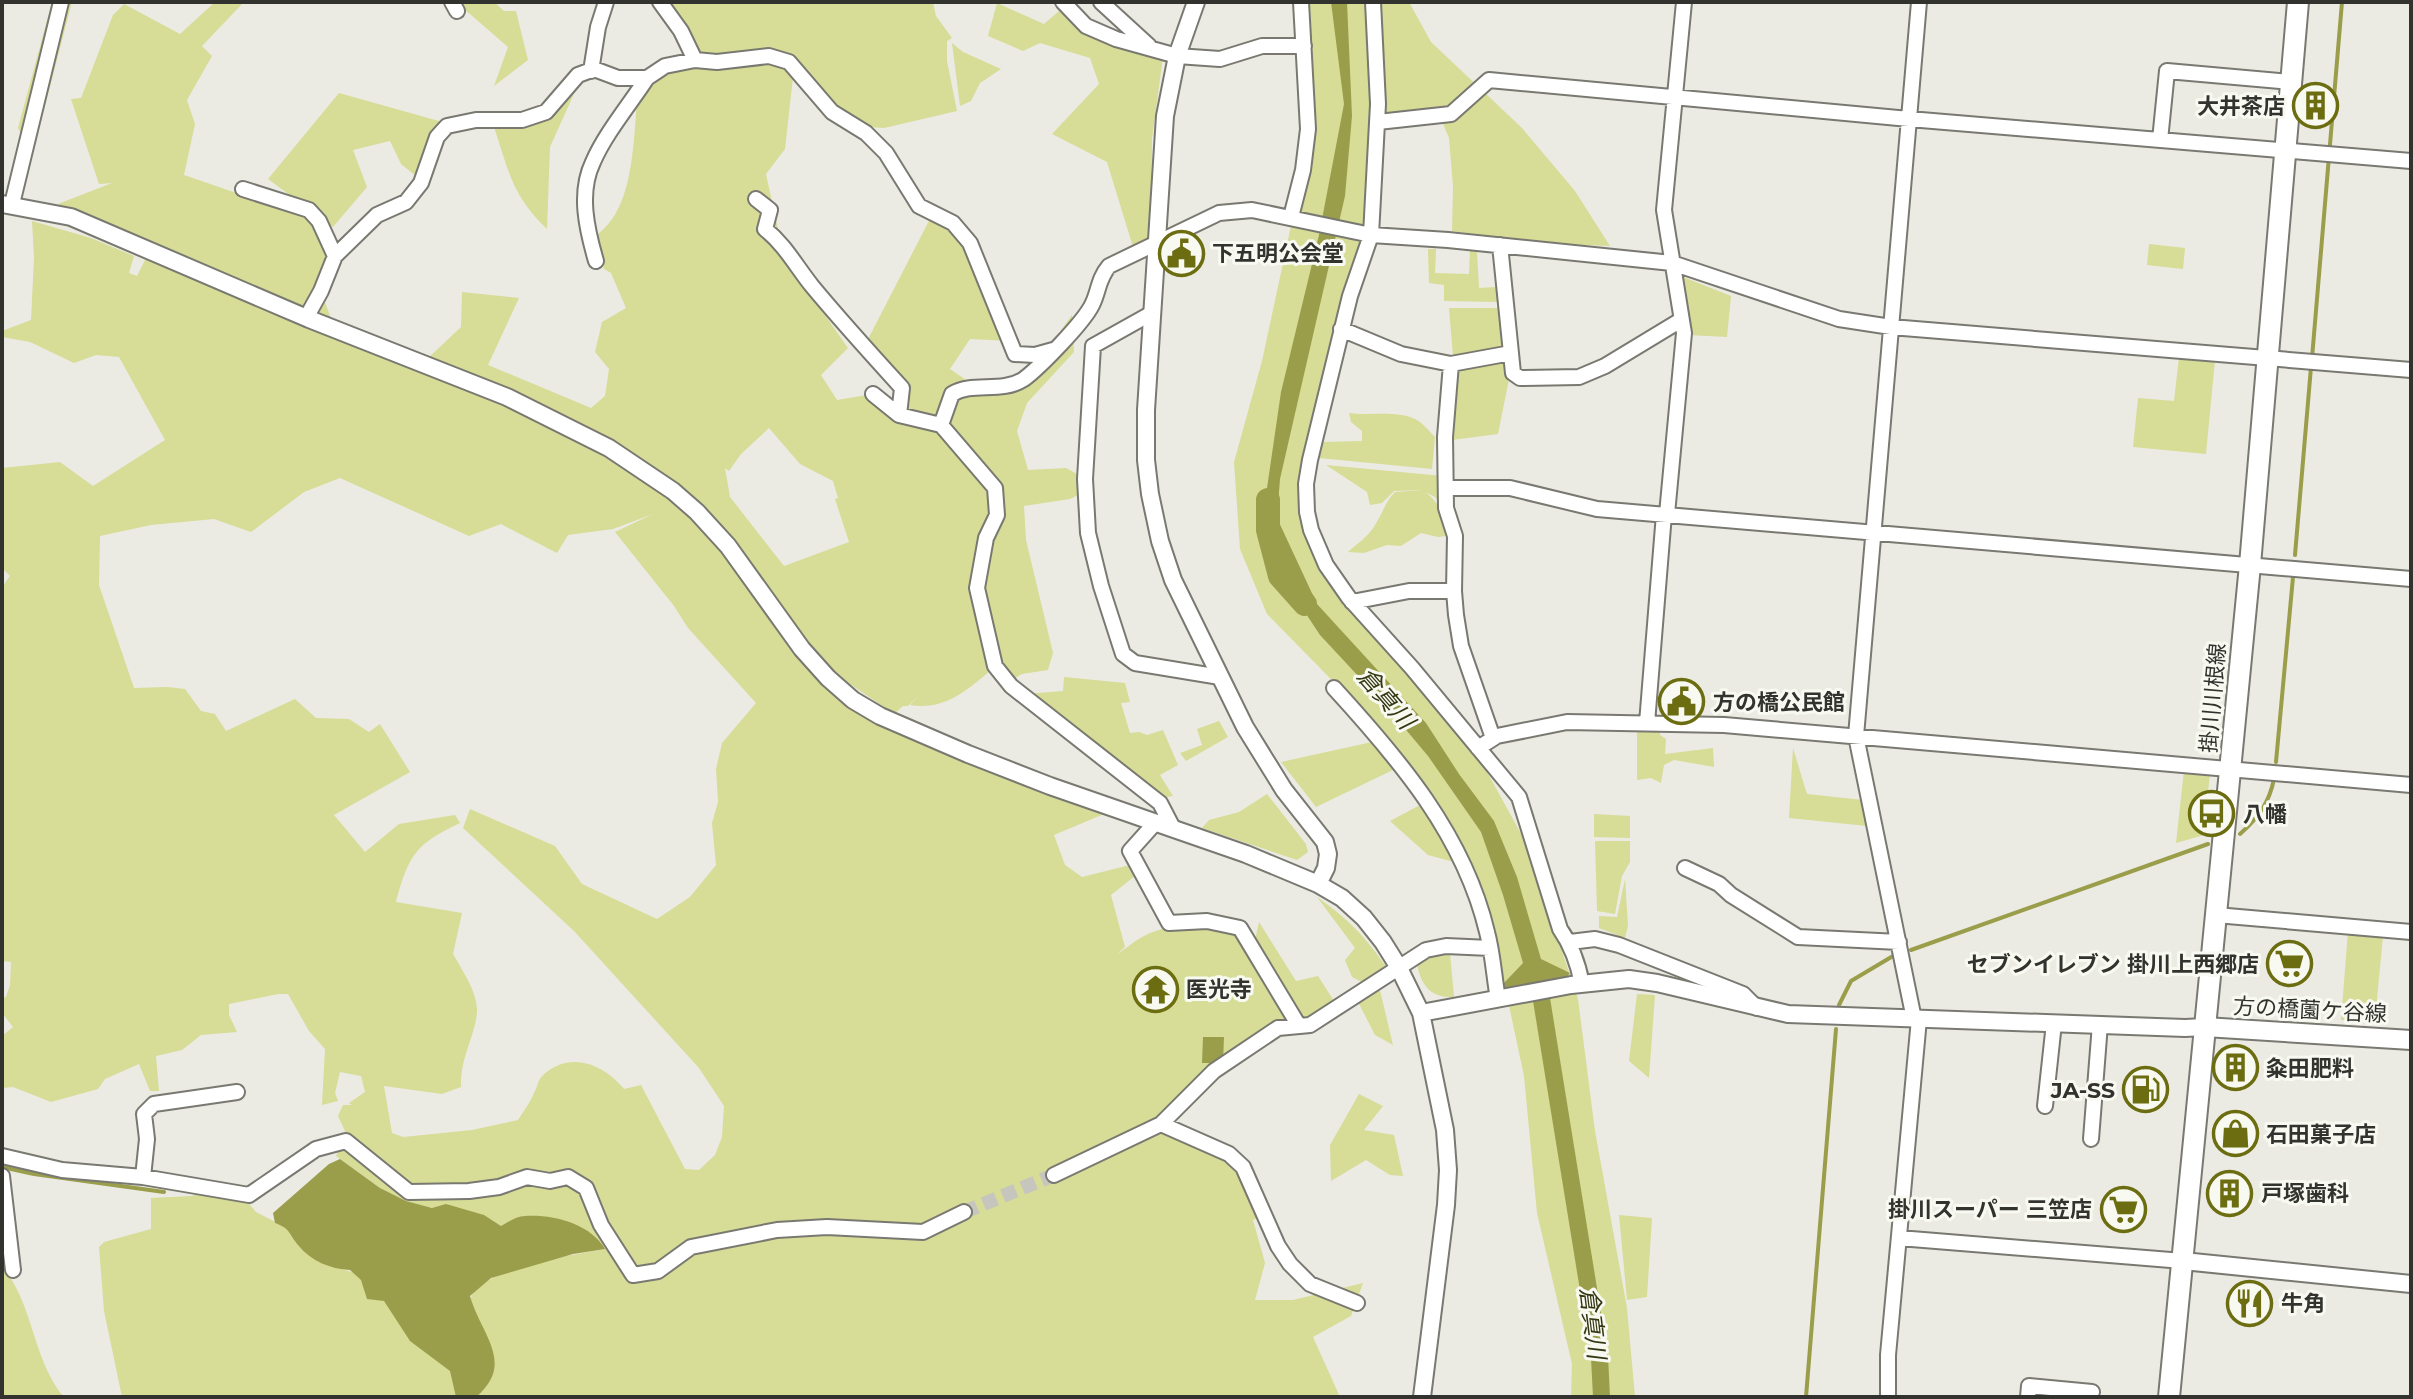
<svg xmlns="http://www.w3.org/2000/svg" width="2413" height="1399" font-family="Montserrat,'Noto Sans JP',sans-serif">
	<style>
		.green { fill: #d7dc96; fill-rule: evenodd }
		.water { fill: #9a9e4b }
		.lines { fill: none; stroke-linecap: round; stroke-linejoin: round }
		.stream { stroke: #9a9e4b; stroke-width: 4 }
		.river { stroke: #9a9e4b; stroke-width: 24 }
		.minor-tunnel { stroke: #c6c6bf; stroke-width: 14; stroke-dasharray: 14 7; stroke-linecap: butt }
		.minor-casing { stroke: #797972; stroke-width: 18 }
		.tertiary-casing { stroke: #797972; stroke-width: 20 }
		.secondary-casing { stroke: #797972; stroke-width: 22 }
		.primary-casing { stroke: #797972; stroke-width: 24 }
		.minor { stroke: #fff; stroke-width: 14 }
		.tertiary { stroke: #fff; stroke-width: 16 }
		.secondary { stroke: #fff; stroke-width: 18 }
		.primary { stroke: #fff; stroke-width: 20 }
		.labels { text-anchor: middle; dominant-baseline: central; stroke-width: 6; stroke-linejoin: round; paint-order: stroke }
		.poi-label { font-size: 22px; font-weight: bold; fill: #32322f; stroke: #f8f9f0; text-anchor: start }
		.street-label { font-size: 22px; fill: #32322f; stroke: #f8f9f0 }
		.water-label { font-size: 24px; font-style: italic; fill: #353713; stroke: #f8f9f0 }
	</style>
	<rect width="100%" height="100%" fill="#ebebe3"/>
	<!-- green -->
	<path class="green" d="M52,2H72L32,156L18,128Z
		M215,2H244L202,46L212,56L187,100L195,124L184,175L309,218L327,257L304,312L143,244L58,204L112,183L99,184L71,99L81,98L113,15L124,4L180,34Z
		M456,2H494L504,11H516L528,60L494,86L508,47Z
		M661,2H933L936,16L952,38L947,41V61L957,111L884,128L854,126L794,68L785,149L766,174L784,257L848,348L821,375L837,400L873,394L870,401L899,410L902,388L864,347L933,213L953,223L1010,341L970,339L950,369L978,388L952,394L1004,386L1033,369L1072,315L1074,352L1027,403L1017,431L1028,470L1066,468L1079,475L1078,495L1070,499L1024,506L1026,540L1053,653L1048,670L1022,674L1008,682L992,669C968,690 944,711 910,705L920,694L908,706H903L894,714L809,656L850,703L1104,814L1054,835L1065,865L1082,877L1130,865L1132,858L1140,872L1111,895L1125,947L1117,954C1126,949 1134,941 1144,936C1174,921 1206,927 1238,931L1299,1026L1278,1028L1194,1080V1085L1158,1120L1231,1156L1263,1215L1253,1220L1265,1263L1255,1300H1293L1363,1283L1351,1316L1313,1337L1340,1397H475C475,1372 477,1346 475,1321C475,1315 470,1309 470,1303C470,1268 577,1255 604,1249L501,1226L483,1215L427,1207L406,1201L383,1190L336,1156L345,1131L338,1116L343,1105H352L349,1103L365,1092L361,1076L340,1072L335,1093L338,1101L322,1105L325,1049L309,1031L288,994H278L229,1004V1015L237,1032L201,1035L182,1050L156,1056L159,1091H150L139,1064L105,1079L98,1089L51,1102L13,1087L2,1088V1036L13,1027L2,1013V998L6,997L10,985L11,962L2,961V587L10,576L2,568V468L60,462L93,486L165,440L119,357L96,355L74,363L30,342L2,337V331L31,320L34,258L32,221L91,238L134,256L129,273L137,276L146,258L309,319L321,291L333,324L426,360L461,327L462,292L519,298L488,365L591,408L605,396L609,369L595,352L602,322L626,308L611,273L604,269L598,234C636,206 633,135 638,91L667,66L694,60ZM769,428L800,464L833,481L838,498L835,499L849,542L784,566L730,497L725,468L729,471L741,454ZM340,478L469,536L501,524L557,553L568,535L613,529L653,514L615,532L674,606L688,628L756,703L722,743L716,769L718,802L712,823L716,865L690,897L657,919L582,884L555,846L470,809L463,828L574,931L699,1068L724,1106L722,1137L715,1155L699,1170L685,1169L641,1085L624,1089C603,1064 570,1050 542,1076C538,1080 537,1088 534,1093C530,1103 523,1112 518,1120L472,1130L403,1137L392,1133L384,1086L442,1094L461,1087C460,1057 475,1037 477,1012C478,993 462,970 453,954L462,913L396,902C409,854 416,844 460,823L455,815L399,824L365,852L334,815L410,772L380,724L369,732L349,719L316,718L295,699L226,731L215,714L201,711L185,689L167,687L134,688L99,585L100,536L151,525L214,519L251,532L304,492Z
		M1301,2H1366L1375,188L1306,484L1311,530L1333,587L1393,647L1469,739L1525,841L1578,999L1595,1131L1627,1308L1635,1397H1571L1572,1364L1537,1213L1524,1076L1491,921L1459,845L1371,720L1267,614L1240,549L1234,462L1262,361L1303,170Z
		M1379,2H1409L1431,42L1522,128L1575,191L1610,246L1537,243L1452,231L1453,186L1449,138L1436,107L1384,116Z
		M997,3L1044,24L1059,11L1082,27L1163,57L1152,139L1151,240L1133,247L1107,162L1052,134L1099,84L1090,58L1040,43L1023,51L988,36Z
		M952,43L963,52L1001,69L980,83L971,101L960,106Z
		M582,76L550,147L547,229C512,195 509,172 494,127L546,112Z
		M339,93L446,123L433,161L416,176L401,164L390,141L353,150L367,187L333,227L268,179Z
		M2149,244L2185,248L2183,269L2147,265Z
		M1428,249H1436L1435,273L1469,274L1470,250L1477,252L1479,288L1496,287V256L1499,302L1444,301V285L1429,283Z
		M1678,275L1731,296L1727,337L1688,335Z
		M1449,308H1500L1509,379L1498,434L1452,440L1453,356Z
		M2179,357L2215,360L2206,454L2133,447L2138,398L2174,401Z
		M1349,413C1370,416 1396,410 1415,419C1422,422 1429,431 1435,437L1432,469L1319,458L1322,442L1362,441V431L1351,422Z
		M1326,465L1443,476L1444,509L1435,497L1425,492C1441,503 1443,517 1446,536L1438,537L1421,533L1401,546L1387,545L1364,553L1348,552C1358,543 1369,536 1375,525C1383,513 1385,502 1395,492L1423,490L1394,491L1382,503L1370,505L1367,492Z
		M1064,677L1125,683L1130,702L1121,703L1130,733L1139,732L1147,735L1163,730L1178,765L1160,775L1173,796L1162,798L1025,694L1063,691Z
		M1219,721L1228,737L1186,761L1180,753L1202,745L1197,729Z
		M1637,731L1660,732V735L1666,739L1665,754L1713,748L1714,767L1674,760L1664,765L1661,783L1651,778L1637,780Z
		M1372,742L1393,770L1316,807L1281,762Z
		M1793,748L1807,794L1863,800L1867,826L1789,818Z
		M2184,770L2210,772L2204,835L2176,843Z
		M1267,794L1306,844L1308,852L1297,860L1202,828L1209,820L1239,812Z
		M1424,803L1449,845L1454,862L1428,855L1390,821Z
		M1594,814L1630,816V838L1594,837Z
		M1595,841H1630V862L1622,876L1615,914L1597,911Z
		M1625,879L1628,926L1625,938L1599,928V916L1617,917Z
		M1317,897C1350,920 1365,937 1388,969L1364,983L1352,977L1345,960L1355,948Z
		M1259,922L1296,981L1318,976L1334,1001L1304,1021L1255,940Z
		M2348,932L2383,936L2375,1020H2341Z
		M1450,953L1454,997C1430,998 1421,985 1417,964L1430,955Z
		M1379,986L1393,1045L1375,1035L1357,1000Z
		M1637,994L1655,995L1649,1078L1629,1061Z
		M1359,1094L1383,1106L1364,1130L1394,1135L1403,1176L1390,1175L1366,1160L1331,1181L1330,1145Z
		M214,1189L241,1194L256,1212L287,1228L338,1268L359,1274L370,1292L390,1305L452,1368L467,1397H122L104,1311L99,1247L104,1242L151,1229V1198L192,1196Z
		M1619,1215L1652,1218L1647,1297L1627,1300Z
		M2,1263C9,1276 18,1289 23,1303C35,1333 42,1372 64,1397H2Z"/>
	<!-- water -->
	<path class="water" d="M1331,2H1347L1352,116L1345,196L1280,479L1277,518L1317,604L1426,723L1459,774L1494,821L1517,877L1541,959L1570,973L1566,978L1505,988L1504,983L1523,963L1503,895L1481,832L1428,756L1386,706L1320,635L1283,579L1268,530L1267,488L1281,392L1319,235L1344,104Z
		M1550,998L1608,1356L1610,1397H1593L1591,1358L1533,1001Z
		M1203,1037H1224L1223,1063H1202Z
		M340,1159L380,1188L406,1201L432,1208L446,1204L484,1215L501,1226C508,1222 517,1216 525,1216C553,1214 591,1224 605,1249L573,1254L491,1278L470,1296C481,1335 516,1363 476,1397H456L450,1371L410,1341L384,1301L367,1299L361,1280L350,1270C330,1269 311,1261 298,1245C288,1233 291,1229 275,1223L273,1213L329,1164Z"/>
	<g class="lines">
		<!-- stream -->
		<path class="stream" d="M2312,358L2342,2
			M2295,555L2311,367
			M2276,762L2293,577
			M2240,834C2259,817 2269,803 2274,779
			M1911,950L2208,844
			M1839,1005L1851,981L1893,956
			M2,1167L34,1174L164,1192
			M1806,1397L1836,1029"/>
		<!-- river -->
		<path class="river" d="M1268,500V530L1280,576L1305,604"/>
		<!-- minor-tunnel -->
		<path class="minor-tunnel" d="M964,1212L1054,1175"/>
		<defs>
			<path id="minor" d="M452,2L457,11
				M660,2L681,31L695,60
				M1063,2L1086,26L1116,39L1177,56L1220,59L1262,46H1304
				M1101,2L1149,46
				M1373,2L1378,104L1371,235L1350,296L1310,460L1306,484L1307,512L1311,530L1326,565L1349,598L1412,668L1519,797L1560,929C1572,946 1578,963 1582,984
				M591,71L598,27L606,2
				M1378,122L1451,114L1489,80L1909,119L2411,161
				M2160,140L2167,71L2290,82
				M243,189L309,210L319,221L335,256
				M756,199L770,210L765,229C785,245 796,266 812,286C841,321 871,354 902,388L899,415
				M12,204L61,2
				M1291,217L1303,170L1308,129L1301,2
				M1500,245L1513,373L1520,378L1579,377L1605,366L1681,320
				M596,261C587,230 578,193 593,162C605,134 630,104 647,78
				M1152,313L1093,346L1085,479L1088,533L1101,586L1123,654L1135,663L1220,677
				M306,318L321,291L335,256L377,215L406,202L421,183L437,137L447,126L476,120H522L546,112L578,75L594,69L618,78H647L665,66L695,60L717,62L769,56L789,62L832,112L866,133L886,153L919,206L953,223L970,243L1015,354L1035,355L1053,350
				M1341,329L1401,354L1451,364L1511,353
				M1451,364L1445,437L1446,508L1455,536L1454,591L1456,615L1461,646L1493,738
				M873,394L899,415L941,425
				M1446,488H1510L1597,509L2411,579
				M1667,514L1684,333L1664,210L1684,2
				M1352,602L1409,591H1454
				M1334,688C1399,759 1464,835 1487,932C1493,954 1494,977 1498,999
				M1647,723L1664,514
				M1478,748L1497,736L1567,722L1724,725L2411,785
				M1156,822L1130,851L1169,923L1207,921L1240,928L1299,1026
				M1173,828L1160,803L1011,686L995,666L977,588L986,538L997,515L995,488L941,425L952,394C973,381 1001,394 1024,379C1040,367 1083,323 1092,305C1099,291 1098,279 1109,266L1219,213L1252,210L1371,235L1448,240L1672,263L1839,319L1891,327L2411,370
				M1685,868L1719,884L1731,895L1798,937L1899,942
				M2216,915L2411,932
				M1570,942L1595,939L1619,945L1743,994L1757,1008
				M1914,1019L1856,736L1919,2
				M2045,1106L2054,1023
				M1161,1124L1229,1154L1243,1167L1278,1246L1290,1264L1310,1284L1357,1303
				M2091,1139L2100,1024
				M2,1156L62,1170L143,1177L249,1195L316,1149L346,1141L409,1192L469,1191L499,1187L527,1177L550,1181L568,1177L586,1188L601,1225L633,1275L658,1271L691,1247L777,1230L827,1227L923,1232L964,1212
				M1054,1175L1161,1124L1214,1071L1278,1028L1310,1025L1426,950L1446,946L1490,948
				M2,1176L13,1270
				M143,1177L147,1139L144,1114L154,1104L237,1092
				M1899,1238L2183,1261
				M1888,1397V1355L1919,1019
				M2028,1397L2029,1386L2092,1392"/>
			<path id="tertiary" d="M1196,2L1177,56L1165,116L1146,410V460L1150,494L1160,541L1173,580L1245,727L1284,790L1325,842L1328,854L1326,868L1318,884
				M2,204L71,217L309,319L507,397L609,448L673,491L697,512L728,546L802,649L828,678L853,700L880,716L968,754L1050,786L1246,854L1318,884L1342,898L1364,918L1383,942L1398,966L1421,1013L1445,1130L1448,1170L1446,1205L1422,1397
				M1421,1013L1571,985L1629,979L1657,983L1788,1014L2185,1028L2205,1027
				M2183,1261L2411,1284"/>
			<path id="secondary" d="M2205,1027L2411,1040"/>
			<path id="primary" d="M2169,1397L2250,565L2298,2"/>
		</defs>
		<!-- minor casing -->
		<use href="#minor" class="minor-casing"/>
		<!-- tertiary casing -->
		<use href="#tertiary" class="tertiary-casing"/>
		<!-- secondary casing -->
		<use href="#secondary" class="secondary-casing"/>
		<!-- primary casing -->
		<use href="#primary" class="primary-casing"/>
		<!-- minor -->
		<use href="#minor" class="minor"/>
		<!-- tertiary -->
		<use href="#tertiary" class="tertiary"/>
		<!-- secondary -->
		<use href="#secondary" class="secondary"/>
		<!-- primary -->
		<use href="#primary" class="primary"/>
	</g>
	<!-- icons -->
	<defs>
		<symbol id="building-ring" viewBox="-11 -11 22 22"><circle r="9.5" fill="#f8f9f0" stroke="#6b6d10" stroke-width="1.5"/><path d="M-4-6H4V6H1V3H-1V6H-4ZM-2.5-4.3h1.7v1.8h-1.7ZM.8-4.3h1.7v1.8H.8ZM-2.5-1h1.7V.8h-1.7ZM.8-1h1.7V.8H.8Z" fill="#6b6d10"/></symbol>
		<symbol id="civic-ring" viewBox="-11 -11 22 22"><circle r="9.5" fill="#f8f9f0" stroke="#6b6d10" stroke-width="1.5"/><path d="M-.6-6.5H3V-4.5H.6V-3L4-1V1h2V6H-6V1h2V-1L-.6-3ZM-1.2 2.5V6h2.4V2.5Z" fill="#6b6d10"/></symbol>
		<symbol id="bus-ring" viewBox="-11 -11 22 22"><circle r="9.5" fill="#f8f9f0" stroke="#6b6d10" stroke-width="1.5"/><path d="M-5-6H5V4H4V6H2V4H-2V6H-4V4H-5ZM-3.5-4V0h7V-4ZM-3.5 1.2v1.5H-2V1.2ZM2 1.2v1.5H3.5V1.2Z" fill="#6b6d10"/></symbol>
		<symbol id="supermarket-ring" viewBox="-11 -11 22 22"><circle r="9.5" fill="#f8f9f0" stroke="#6b6d10" stroke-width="1.5"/><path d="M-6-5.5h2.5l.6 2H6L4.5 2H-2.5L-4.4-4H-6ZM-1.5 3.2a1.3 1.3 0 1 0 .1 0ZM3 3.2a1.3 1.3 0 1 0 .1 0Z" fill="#6b6d10"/></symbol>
		<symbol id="temple-ring" viewBox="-11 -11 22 22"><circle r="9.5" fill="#f8f9f0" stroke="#6b6d10" stroke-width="1.5"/><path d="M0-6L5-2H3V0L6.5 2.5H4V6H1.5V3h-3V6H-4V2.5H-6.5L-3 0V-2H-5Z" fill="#6b6d10"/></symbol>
		<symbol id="fuel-ring" viewBox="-11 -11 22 22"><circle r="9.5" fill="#f8f9f0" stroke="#6b6d10" stroke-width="1.5"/><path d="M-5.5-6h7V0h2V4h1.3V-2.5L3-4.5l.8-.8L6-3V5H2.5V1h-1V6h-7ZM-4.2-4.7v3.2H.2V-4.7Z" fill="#6b6d10"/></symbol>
		<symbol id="shop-ring" viewBox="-11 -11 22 22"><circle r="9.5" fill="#f8f9f0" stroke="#6b6d10" stroke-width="1.5"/><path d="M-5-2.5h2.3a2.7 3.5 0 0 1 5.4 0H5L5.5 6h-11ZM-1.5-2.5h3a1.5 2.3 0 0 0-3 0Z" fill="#6b6d10"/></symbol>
		<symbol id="restaurant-ring" viewBox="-11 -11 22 22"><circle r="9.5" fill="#f8f9f0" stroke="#6b6d10" stroke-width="1.5"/><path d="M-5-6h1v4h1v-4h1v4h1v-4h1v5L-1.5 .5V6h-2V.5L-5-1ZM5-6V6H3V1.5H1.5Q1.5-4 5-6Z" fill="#6b6d10"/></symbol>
	</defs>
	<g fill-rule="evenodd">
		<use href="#building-ring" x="2290" y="80" width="51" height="51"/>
		<use href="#civic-ring" x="1156" y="228" width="51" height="51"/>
		<use href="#civic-ring" x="1656" y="676" width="51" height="51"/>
		<use href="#bus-ring" x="2186" y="788" width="51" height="51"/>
		<use href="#supermarket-ring" x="2264" y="938" width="51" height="51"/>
		<use href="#temple-ring" x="1130" y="964" width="51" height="51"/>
		<use href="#building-ring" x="2210" y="1042" width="51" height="51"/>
		<use href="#fuel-ring" x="2120" y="1064" width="51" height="51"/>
		<use href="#shop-ring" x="2210" y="1108" width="51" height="51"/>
		<use href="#building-ring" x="2204" y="1168" width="51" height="51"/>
		<use href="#supermarket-ring" x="2098" y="1184" width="51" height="51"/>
		<use href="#restaurant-ring" x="2224" y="1278" width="51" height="51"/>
	</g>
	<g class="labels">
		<!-- poi labels -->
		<g class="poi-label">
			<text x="2285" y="106" text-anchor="end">大井茶店</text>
			<text x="1212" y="253">下五明公会堂</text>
			<text x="1713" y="702">方の橋公民館</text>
			<text x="2243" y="814">八幡</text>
			<text x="2259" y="964" text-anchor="end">セブンイレブン 掛川上西郷店</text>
			<text x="1186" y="989">医光寺</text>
			<text x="2266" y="1068">粂田肥料</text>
			<text x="2115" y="1090" text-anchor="end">JA-SS</text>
			<text x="2266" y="1134">石田菓子店</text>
			<text x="2261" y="1193">戸塚歯科</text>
			<text x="2092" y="1209" text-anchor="end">掛川スーパー 三笠店</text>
			<text x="2281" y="1303">牛角</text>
		</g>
		<!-- street labels -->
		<g class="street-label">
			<text transform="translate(2213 698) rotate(-85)">掛川川根線</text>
			<text transform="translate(2310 1010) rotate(3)">方の橋薗ケ谷線</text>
		</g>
		<!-- water labels -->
		<g class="water-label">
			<text transform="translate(1386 698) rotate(49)">倉真川</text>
			<text transform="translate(1593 1323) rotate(83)">倉真川</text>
		</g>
	</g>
	<!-- border -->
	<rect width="2413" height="1399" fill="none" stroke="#32322f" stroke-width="8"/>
</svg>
